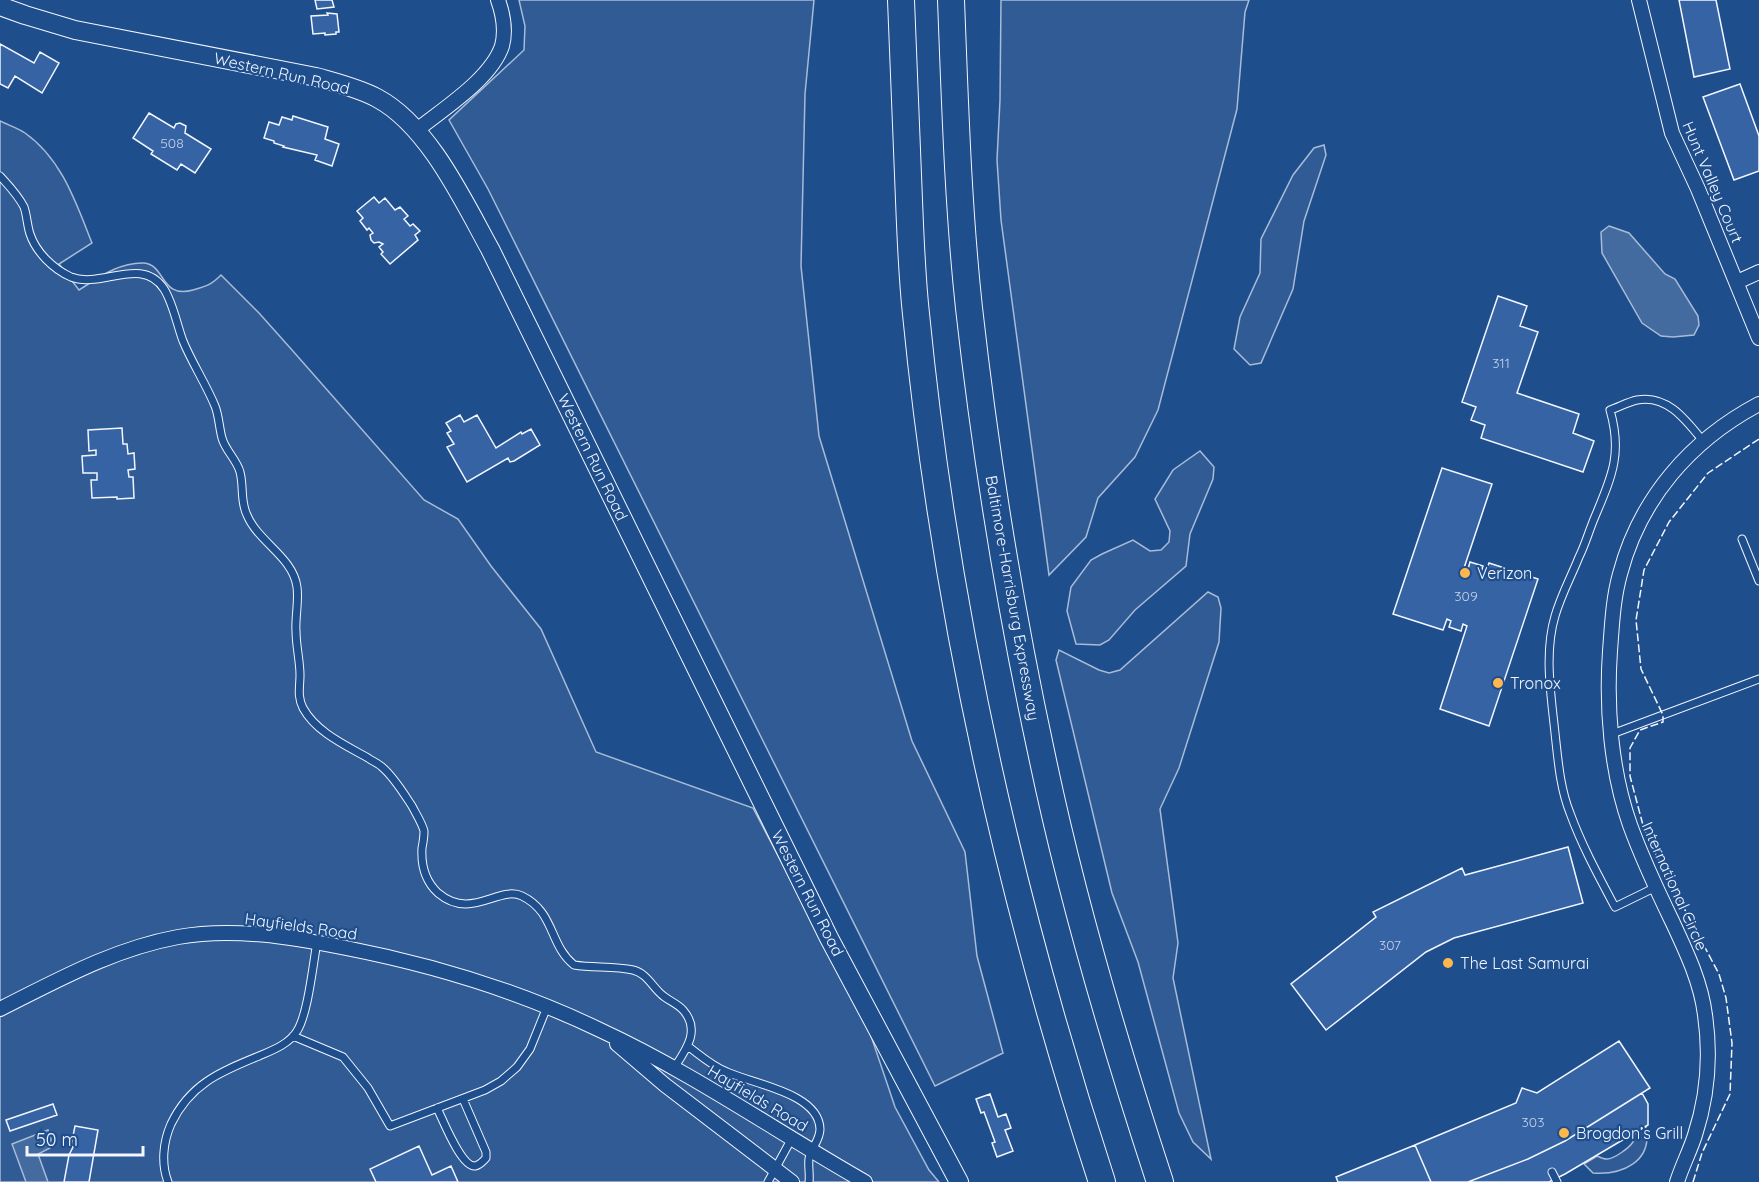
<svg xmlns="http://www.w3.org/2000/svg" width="1759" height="1182" font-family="Quicksand,sans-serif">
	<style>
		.green { fill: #305b95; stroke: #a8bbd7; stroke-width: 1.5 }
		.water { fill: #446ba0; stroke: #a8bbd7; stroke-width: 1.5 }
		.building { fill: #3563a3; stroke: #f2f6ff; stroke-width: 1.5 }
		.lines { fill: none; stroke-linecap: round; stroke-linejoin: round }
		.service-casing { stroke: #f2f6ff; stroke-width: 9 }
		.minor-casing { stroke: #f2f6ff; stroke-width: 16 }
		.tertiary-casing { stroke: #f2f6ff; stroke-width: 20 }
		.motorway-casing { stroke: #f2f6ff; stroke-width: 28 }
		.service { stroke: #1f4e8c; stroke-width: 7 }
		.minor { stroke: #1f4e8c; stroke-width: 14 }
		.tertiary { stroke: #1f4e8c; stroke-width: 18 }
		.motorway { stroke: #1f4e8c; stroke-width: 26 }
		.fence { stroke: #f2f6ff; stroke-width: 1.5; stroke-dasharray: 8 3; stroke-linecap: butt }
		.poi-dot { fill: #ffb74d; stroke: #1f4e8c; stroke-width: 2 }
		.labels { text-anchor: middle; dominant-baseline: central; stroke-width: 4.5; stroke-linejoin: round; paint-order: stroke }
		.number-label { font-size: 14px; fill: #c3d1e8 }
		.street-label { font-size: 16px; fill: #f2f6ff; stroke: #1f4e8c }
		.poi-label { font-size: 16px; fill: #f2f6ff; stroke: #1f4e8c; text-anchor: start }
	</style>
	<rect width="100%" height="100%" fill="#1f4e8c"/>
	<!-- green -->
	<path class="green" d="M519,0H814L805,94L801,266L819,436L912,741L965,852L977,956L1003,1053L935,1086L488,189L449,120L524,50L525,26Z
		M1001,0H1249L1245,12L1237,109L1158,410L1135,457L1098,498L1086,537L1049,575L1001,220L997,160L1000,100Z
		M0,121C8,125 18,128 25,133C62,159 76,203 92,243L59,264L79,290C98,278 119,262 144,263C166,265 160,299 193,290C207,286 211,285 221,275L259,313L292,350L424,500L458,519L491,566L541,629L596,752L753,808L868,1027L895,1107L929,1170L939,1182H0Z
		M1324,145L1326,155L1304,221L1293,289L1261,363L1250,365L1234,349L1240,317L1260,273L1261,239L1293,175L1314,148Z
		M1200,451L1214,467L1213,479L1190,534L1186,566L1135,610L1109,640L1100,645L1076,644L1067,611L1071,587L1091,560L1102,554L1133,540L1150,551L1161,550L1169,542L1170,531L1155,499L1173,470Z
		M1208,592L1218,597L1221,608L1219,642L1179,768L1160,809L1178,943L1173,978L1211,1159L1193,1142L1179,1113L1138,962L1112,893L1056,660L1059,650L1099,670L1109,673L1120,670Z
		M1646,1127C1653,1162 1622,1175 1593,1173L1584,1164L1597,1156C1599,1157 1604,1159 1607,1159C1614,1159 1629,1148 1633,1142L1632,1136Z"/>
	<!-- water -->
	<path class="water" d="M1609,226L1629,233L1665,274L1675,279L1698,316L1699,325L1694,335L1673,337L1661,336L1642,323L1602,253L1601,232Z
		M48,1130L51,1139L50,1148L38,1154L48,1182H26L12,1144Z"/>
	<!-- building -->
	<path class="building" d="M315,0H332L334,7L317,9Z
		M1679,0H1716L1730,69L1694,77Z
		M327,13L337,14L339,32H336V34L325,35V33L313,34L311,16L328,15Z
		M0,44L34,63L40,52L59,63L42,93L15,76L8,88L0,84Z
		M1740,84L1759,136V171L1734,180L1703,97Z
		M149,113L174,128L176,124L180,123L186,126L185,133L211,149L195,173L181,164L177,170L151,154L153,151L133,138Z
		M293,116L328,127L325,139L339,144L332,166L315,160L317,155L283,147L284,146L274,143V141L264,138L269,122L279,125L282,117L292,120Z
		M374,197L379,203L385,198L395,210L400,207L408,216L404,219L410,226L413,224L420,231L415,235L418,240L390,264L381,254L383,252L379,247L383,244L379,242L374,243L371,240L370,235L373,233L369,228L367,230L360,221L363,218L357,211Z
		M1498,296L1527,306L1520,326L1538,332L1517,393L1579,414L1573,433L1594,441L1583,472L1481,438L1485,425L1471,420L1476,407L1462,402Z
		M460,415L464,422L477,415L496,448L521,432L522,434L531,429L540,445L514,461L510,462L508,458L467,482L447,447L454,444L447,433L451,431L446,423Z
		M122,428L123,444H127L128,454L134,453L135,469L128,470L129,477H133L134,498L117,499V497L92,498L91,480H97V473H83L82,456L96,455V450L89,451L88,430Z
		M1442,468L1492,484L1464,568L1468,569L1470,562L1483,566L1481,573L1485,574L1489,563L1538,579L1489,726L1440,709L1467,626L1463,624L1461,631L1449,627L1451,621L1447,619L1443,630L1393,614Z
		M1568,847L1583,903L1454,938L1426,952L1326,1030L1291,984L1376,917L1373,912L1462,868L1465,875Z
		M1619,1041L1650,1088L1565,1141L1528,1159L1468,1182H1431L1415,1145L1516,1103L1522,1088L1537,1093Z
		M1642,1093L1648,1104V1125L1565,1174L1549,1182H1468L1528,1159L1565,1141Z
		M990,1094L998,1117L1006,1114L1011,1128L1005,1130L1013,1151L997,1157L992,1143L995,1142L984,1112L981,1113L976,1099Z
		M53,1104L57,1115L10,1131L6,1120Z
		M75,1126L98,1130L89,1182H64L69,1155L73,1147L71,1146Z
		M1415,1145L1431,1182H1338L1336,1177Z
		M419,1146L432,1175L451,1166L458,1182H376L370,1169Z"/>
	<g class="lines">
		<defs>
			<path id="service" d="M0,176C9,186 18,195 24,207C27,215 27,225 30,234C36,252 53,269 71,277C101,289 142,255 164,289C173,303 177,325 183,341C192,363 206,384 215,406C219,416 219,427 222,438C225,450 237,460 240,472C244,487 240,501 247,515C258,542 293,557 297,587C299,602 295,617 296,631C296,646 300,661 300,675C300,687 297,696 303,708C316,732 345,745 368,758C372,761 378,763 382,767C394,777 404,794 412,806C416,814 422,823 424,831C424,836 423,843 422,848C421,865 425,881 438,893C471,921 499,885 522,896C555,912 549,945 574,965C593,968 614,966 633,970C646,973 652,986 661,994C667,1000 677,1003 683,1010C701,1030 686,1050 674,1068
				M1742,539L1759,581
				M1612,734L1759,679
				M1656,887L1615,907C1599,877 1582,846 1570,813C1560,788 1558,760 1555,733C1551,695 1544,653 1555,616C1561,595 1571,577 1579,557C1585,545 1589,531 1594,519C1611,478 1623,455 1610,410C1619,407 1628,402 1637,400C1667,394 1686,420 1703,441
				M293,1036L343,1057L368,1088L390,1126L485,1090L501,1081L517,1067L530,1049L547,1007
				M689,1047C701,1056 712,1066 727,1072C753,1084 819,1093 820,1129C820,1141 810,1149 809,1159C808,1166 810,1174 809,1182
				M437,1108C443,1120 461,1167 475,1166C480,1165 483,1161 486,1158V1152L463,1099
				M1552,1172L1557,1182
				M168,1182C161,1164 163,1142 171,1124C190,1084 220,1072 259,1056C273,1050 289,1044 297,1031C308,1014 313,964 317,942
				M768,1182L792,1138"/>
			<path id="minor" d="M1639,0L1672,133L1698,189L1759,338
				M417,130C443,109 491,79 502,46C506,31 503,14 498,0
				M1737,282L1759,272
				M0,1009C58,980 113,949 178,937C233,927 291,937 346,948C433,965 521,992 600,1030C693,1073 777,1132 865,1182
				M617,1044L665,1085L792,1182
				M1677,1182C1682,1166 1690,1151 1695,1135C1708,1095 1711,1056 1705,1015C1701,982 1686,951 1672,921C1657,890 1642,858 1630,825C1611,771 1606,708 1610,651C1612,625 1613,599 1620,574C1640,498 1691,440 1759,404"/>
			<path id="tertiary" d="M0,6L25,15L75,30L316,77C337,83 358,88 377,98C428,125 463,200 490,249L829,938L959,1182"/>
			<path id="motorway" d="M901,0C903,58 906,117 908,175C910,222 911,268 916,314C945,609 1010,901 1102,1182
				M951,0C955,103 958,206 969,308C986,459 1010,608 1042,756C1072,900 1114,1042 1160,1182"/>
		</defs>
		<!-- service casing -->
		<use href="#service" class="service-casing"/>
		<!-- minor casing -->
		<use href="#minor" class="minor-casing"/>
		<!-- tertiary casing -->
		<use href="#tertiary" class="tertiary-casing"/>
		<!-- motorway casing -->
		<use href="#motorway" class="motorway-casing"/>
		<!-- service -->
		<use href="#service" class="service"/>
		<!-- minor -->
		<use href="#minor" class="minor"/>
		<!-- tertiary -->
		<use href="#tertiary" class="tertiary"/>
		<!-- motorway -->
		<use href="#motorway" class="motorway"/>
		<!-- fence -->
		<path class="fence" d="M1693,1182L1702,1153L1730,1094L1732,1043L1726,998L1719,974L1659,861L1644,829L1630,776V748L1640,730L1663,722V715L1641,669L1636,620L1644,570L1669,522L1708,473L1759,439"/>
	</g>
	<!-- markers -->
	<g class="poi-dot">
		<circle cx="1465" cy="573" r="6"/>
		<circle cx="1498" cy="683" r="6"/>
		<circle cx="1448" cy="963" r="6"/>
		<circle cx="1564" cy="1133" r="6"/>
	</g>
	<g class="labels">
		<!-- number labels -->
		<g class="number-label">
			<text x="172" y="143">508</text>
			<text x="1501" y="363">311</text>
			<text x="1466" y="596">309</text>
			<text x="1390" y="945">307</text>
			<text x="1533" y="1122">303</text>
		</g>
		<!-- street labels -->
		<g class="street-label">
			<text transform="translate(282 73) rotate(13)">Western Run Road</text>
			<text transform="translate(1713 182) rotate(67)">Hunt Valley Court</text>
			<text transform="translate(593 457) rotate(64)">Western Run Road</text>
			<text transform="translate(1013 598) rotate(80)">Baltimore-Harrisburg Expressway</text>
			<text transform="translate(1675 886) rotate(66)">International Circle</text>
			<text transform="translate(808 893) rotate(63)">Western Run Road</text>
			<text transform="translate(301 926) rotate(8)">Hayfields Road</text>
			<text transform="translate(758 1098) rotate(31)">Hayfields Road</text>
		</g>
		<!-- poi labels -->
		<g class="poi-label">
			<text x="1477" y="573">Verizon</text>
			<text x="1510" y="683">Tronox</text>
			<text x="1460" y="963">The Last Samurai</text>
			<text x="1576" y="1133">Brogdon’s Grill</text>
		</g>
	</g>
	<!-- scale -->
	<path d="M27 1146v9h116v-9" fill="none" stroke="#f2f6ff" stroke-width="3"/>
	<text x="36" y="1146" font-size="18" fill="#f2f6ff" stroke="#1f4e8c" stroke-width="4.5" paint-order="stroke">50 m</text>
</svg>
